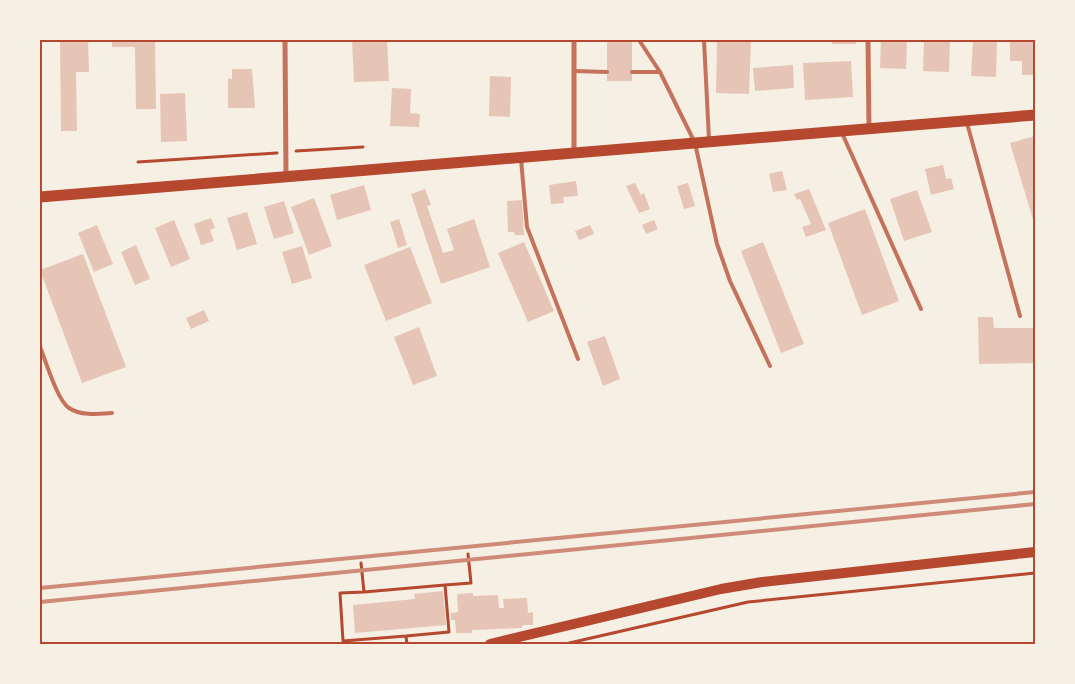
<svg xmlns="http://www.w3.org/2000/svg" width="1075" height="684" font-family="Jost,sans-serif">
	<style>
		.building { fill: #e6c5b7 }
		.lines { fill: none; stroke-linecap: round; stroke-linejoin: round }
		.path { stroke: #b5482f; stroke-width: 3 }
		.service { stroke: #c5725c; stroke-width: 4 }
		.minor { stroke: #c5725c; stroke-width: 5 }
		.secondary { stroke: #b5482f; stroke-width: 10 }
		.primary { stroke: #b5482f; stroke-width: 11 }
		.rail { stroke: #cf8b77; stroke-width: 4 }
		.neatline { fill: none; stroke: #b5482f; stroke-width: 2 }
	</style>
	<rect width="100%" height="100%" fill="#f6efe4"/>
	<!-- building -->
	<path class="building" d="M60,40H88L89,72H76L77,131H61Z
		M112,40H155L156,109H136L135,47H112Z
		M352,40H387L389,81L354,82Z
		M607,40H632V81H607Z
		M717,40H751L749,94L716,93Z
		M832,40H856V44H832Z
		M881,40H907L906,69L880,68Z
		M924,40H950L949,72L923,71Z
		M973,40H997L996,77L971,76Z
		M1010,40H1035V75H1022V61H1010Z
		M851,61L853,97L805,100L803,63Z
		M793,65L794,88L755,91L753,68Z
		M232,69H252L255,108H228V78L232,79Z
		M490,76L511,77L510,117L489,116Z
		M392,88L411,89L410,113L420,114L419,127L390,126Z
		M185,93L187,141L161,142L160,94Z
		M1035,136V226L1010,143Z
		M943,165L946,179L951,178L954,189L931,195L925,169Z
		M782,171L787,190L773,192L769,174Z
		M576,181L578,196L563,197L564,203L551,204L549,185Z
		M635,183L641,195L644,193L650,209L639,213L626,186Z
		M688,183L695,206L684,209L677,186Z
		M364,185L371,210L337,220L330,195Z
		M425,189L431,205L427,206L443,253L454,250L447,229L474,219L490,267L441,284L411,194Z
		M809,189L826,230L806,237L802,227L811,224L800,199L797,200L794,194Z
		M917,190L932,232L904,241L890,199Z
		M314,198L332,246L309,255L291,207Z
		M522,200L524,235H515L514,232H508L507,201Z
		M284,201L294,233L274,239L264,207Z
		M865,209L899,301L862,315L828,223Z
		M247,212L257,244L237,250L227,218Z
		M211,218L215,228L210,230L214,241L201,245L194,224Z
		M399,219L407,245L398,248L390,222Z
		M174,220L190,259L171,267L155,228Z
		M654,220L658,229L646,234L642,225Z
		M97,225L113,264L94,272L78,233Z
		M590,225L594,234L579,240L575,231Z
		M524,242L554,311L528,322L498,253Z
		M763,242L804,344L781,353L741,251Z
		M136,245L150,279L135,285L121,252Z
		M302,246L312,278L292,284L282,252Z
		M410,247L432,303L386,321L364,265Z
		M83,254L126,367L82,383L40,270Z
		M204,310L209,321L191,329L186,318Z
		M978,317H993L994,328H1035V363L979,364Z
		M419,327L437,376L413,385L394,337Z
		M605,336L620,379L603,386L587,342Z
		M443,591L446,625L355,633L353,605L415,599L414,594Z
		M473,593V596L498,595L499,608H504L503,599L527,598L528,613L533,612V625H522V628L472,630V633H456L455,620H451V613L458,612L457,594Z"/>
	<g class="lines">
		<!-- path -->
		<path class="path" d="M296,151L363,147
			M138,162L277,153
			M361,563L364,592L445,585L449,632L406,636L407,644
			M445,585L471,583L468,554
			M364,592L340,593L343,641L406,636
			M565,644L748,602L1035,573"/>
		<!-- service -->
		<path class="service" d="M639,40L660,72L695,143L717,244L730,281L770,366
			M704,40L709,140
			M574,71L607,72
			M632,72H660
			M967,123L1020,316
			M842,133L921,309
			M521,159L527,227L578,359
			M40,347C46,361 57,400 69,408C81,416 98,414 112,413"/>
		<!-- minor -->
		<path class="minor" d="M285,40L286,177
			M868,40L869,129
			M574,152V40"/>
		<!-- secondary -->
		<path class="secondary" d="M490,644L721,589L762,582L1035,552"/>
		<!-- primary -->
		<path class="primary" d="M40,197L1035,115"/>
		<!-- rail -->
		<path class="rail" d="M40,588L1035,492
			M40,602L1035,504"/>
	</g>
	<!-- border -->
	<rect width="1075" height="684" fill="none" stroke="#f6efe4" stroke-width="82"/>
	<rect x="41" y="41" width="993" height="602" class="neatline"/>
</svg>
